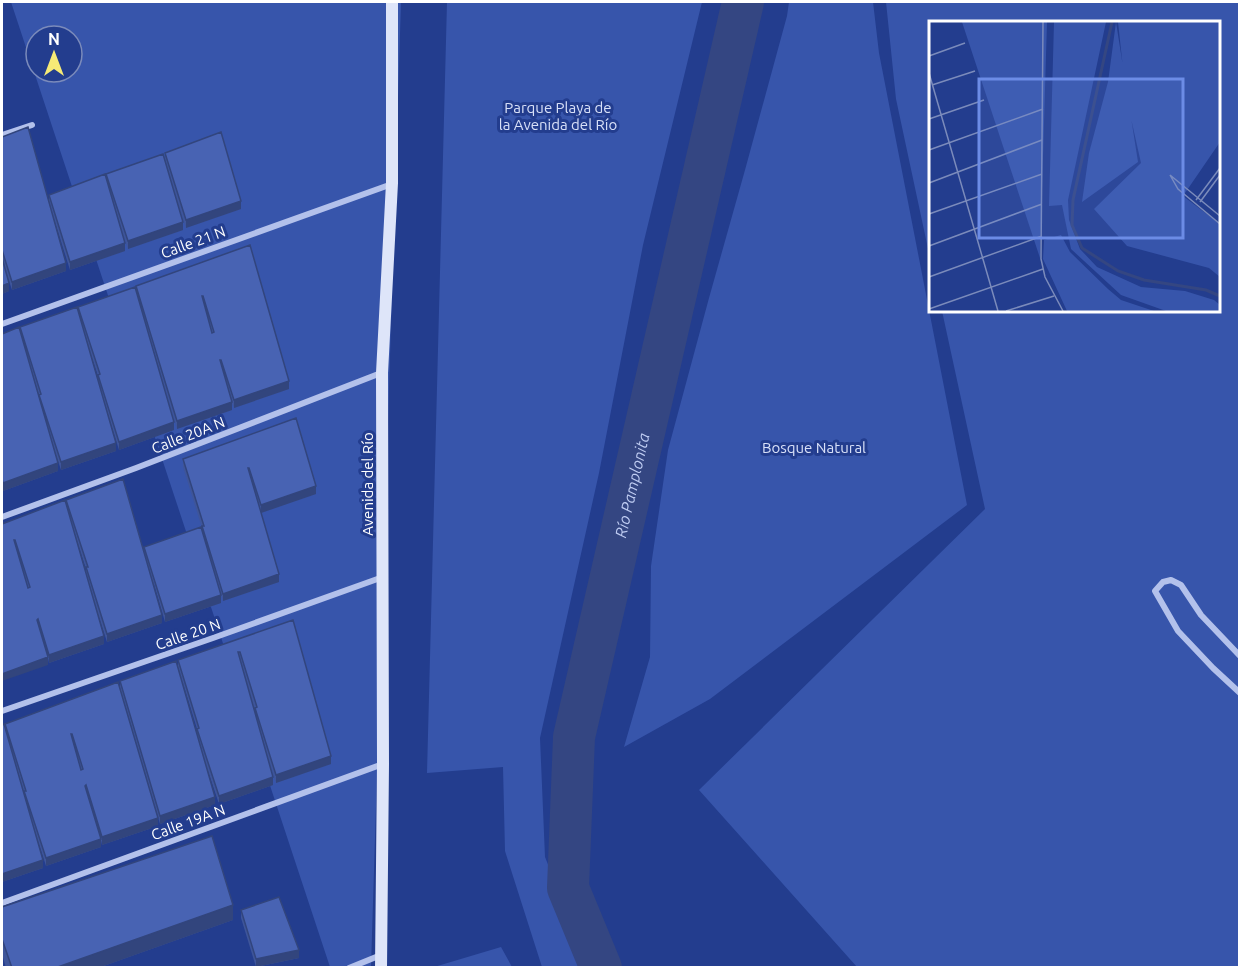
<svg xmlns="http://www.w3.org/2000/svg" width="1241" height="969" font-family="Ubuntu,sans-serif">
	<style>
		.green { fill: #3755ab; fill-rule: evenodd }
		.lines { fill: none; stroke-linecap: round; stroke-linejoin: round }
		.river { stroke: #344682; stroke-width: 42 }
		.minor { stroke: #b3c1eb; stroke-width: 6 }
		.secondary { stroke: #dee5f9; stroke-width: 12 }
		.wall { fill: #3e559a; fill-rule: evenodd }
		.shaded-wall { fill: #32457d }
		.building { fill: #4863b3; stroke: #32457d; stroke-width: 1.5; fill-rule: evenodd }
		.labels { text-anchor: middle; dominant-baseline: central; stroke-width: 6; stroke-linejoin: round; paint-order: stroke }
		.park-label { font-size: 15px; fill: #d8e0f8; stroke: #233d8e }
		.street-label { font-size: 15px; fill: #fff; stroke: #233d8e }
		.water-label { font-size: 16px; font-style: italic; fill: #bfccf2; stroke: #233d8e }
		.inset-river { fill: none; stroke: #344682; stroke-width: 3 }
		.inset-road { fill: none; stroke: #7b8bbb; stroke-width: 1.5 }
		.view { fill: #6c8ce6; fill-opacity: 0.15; stroke: #6c8ce6; stroke-width: 3 }
		.inset-edge { fill: none; stroke: #fff; stroke-width: 3 }
	</style>
	<rect width="100%" height="100%" fill="#233d8e"/>
	<!-- green -->
	<path class="green" d="M11,2H401L371,967H330ZM36,36H72V72H36Z
		M447,2H702L643,245L599,473L540,738L545,857L589,967H542L505,851L503,767L427,773Z
		M789,2H873L879,53L967,505L710,699L624,747L650,657L651,566L668,450L709,298L745,170L787,16Z
		M886,2H1239V967H857L699,790L985,509L942,311L1218,310V22H930V258L896,99Z
		M501,947L512,967H434Z"/>
	<g class="lines">
		<!-- river -->
		<path class="river" id="s1" d="M601,968L568,888L574,737L743,2"/>
		<!-- minor -->
		<path class="minor" d="M2,135L32,125
			M2,324L392,184
			M2,517L136,468L381,373
			M1240,656L1201,615L1181,585L1171,580L1163,582L1155,591L1178,631L1213,668L1240,693
			M2,711L213,638L383,577
			M2,903L383,764
			M349,968L381,955"/>
		<!-- secondary -->
		<path class="secondary" d="M381,968L383,764L382,373L392,183V2"/>
	</g>
	<!-- wall -->
	<path class="wall" d="M2,137L49,201V195L106,178V174L165,159V153L241,209L186,228L169,174L183,230L128,249L119,222L125,251L70,270L53,216L66,271L12,290L2,260L9,291L2,294Z
		M250,245L289,389L234,408L232,403V410L177,429L159,368L174,430L119,450L105,405L116,451L61,470L51,440L58,471L3,491L2,487V334L20,331V327L78,312V307L136,291V286ZM85,337L98,376V380ZM31,369L39,396V399Z
		M296,418L316,494L261,513L279,582L223,601L214,571L221,603L165,622L153,581L162,623L107,642L96,608L104,644L49,663L48,658V665L2,524L66,504V500L144,553V547L202,531V528L183,467V459ZM76,538L86,569V572Z
		M293,620L331,764L276,783L267,755L273,785L219,804L205,762L215,805L160,824L142,764L158,826L102,845L99,832L101,847L46,866L35,832L43,868L2,882V725L5,728V724L120,686V681L178,667V660ZM182,680L197,729V734Z
		M2,907L233,920L98,968H6L2,954Z
		M241,910L299,958L256,967L241,918Z"/>
	<!-- shaded-wall -->
	<path class="shaded-wall" d="M241,201V209L186,228V220Z
		M183,222V230L128,249V241Z
		M125,243V251L70,270V262Z
		M66,263V271L12,290V282Z
		M9,283V291L2,294V286Z
		M289,381V389L234,408V400Z
		M232,402V410L177,429V421Z
		M174,422V430L119,450V442Z
		M116,443V451L61,470V462Z
		M58,463V471L3,491V483Z
		M316,486V494L261,513V505Z
		M279,574V582L223,601V594Z
		M221,595V603L165,622V614Z
		M162,615V623L107,642V634Z
		M104,636V644L49,663V655Z
		M48,657V665L2,681V674Z
		M331,756V764L276,783V775Z
		M273,777V785L219,804V796Z
		M215,797V805L160,824V816Z
		M158,818V826L102,845V837Z
		M101,839V847L46,866V858Z
		M43,860V868L2,882V874Z
		M233,905V920L98,968H55Z
		M299,950V958L256,967V959Z"/>
	<!-- building -->
	<path class="building" d="M28,127L66,263L12,282L2,250V137Z
		M221,132L241,201L186,220L165,153Z
		M163,154L183,222L128,241L106,174Z
		M105,174L125,243L70,262L49,195Z
		M250,245L289,381L234,400L221,360H220L232,402L177,421L136,286ZM202,296H203L214,332L212,333Z
		M2,258L9,283L2,286Z
		M135,287L174,422L119,442L98,375L100,374L78,307Z
		M77,307L116,443L61,462L39,395L41,394L20,327Z
		M19,327L58,463L3,483L2,479V334Z
		M296,418L316,486L261,505L249,468H248L279,574L223,594L202,526H204L183,459Z
		M123,479L162,615L107,634L86,567H88L66,500Z
		M65,500L104,636L49,655L38,619L37,620L48,657L2,674V524ZM14,540H15L30,587L28,588Z
		M201,527L221,595L165,614L144,547Z
		M293,620L331,756L276,775L255,708L257,707L240,652H238L273,777L219,796L197,729L199,728L178,660Z
		M176,661L215,797L160,816L120,681Z
		M118,682L158,818L102,837L86,785L85,786L101,839L46,858L24,791H26L5,724ZM71,734H72L83,769L81,770Z
		M4,724L43,860L2,874V725Z
		M212,836L233,905L55,968H12L2,939V907Z
		M279,897L299,950L256,959L241,910Z"/>
	<g class="labels">
		<!-- park labels -->
		<g class="park-label">
			<text x="558" y="107">Parque Playa de<tspan x="558" dy="17">la Avenida del Río</tspan></text>
			<text x="814" y="447">Bosque Natural</text>
		</g>
		<!-- street labels -->
		<g class="street-label">
			<text transform="translate(193 242) rotate(-20)">Calle 21 N</text>
			<text transform="translate(188 435) rotate(-21)">Calle 20A N</text>
			<text transform="translate(367 484) rotate(-90)">Avenida del Río</text>
			<text transform="translate(188 634) rotate(-19)">Calle 20 N</text>
			<text transform="translate(188 822) rotate(-20)">Calle 19A N</text>
		</g>
		<!-- water labels -->
		<g class="water-label">
			<text stroke="none"><textPath href="#s1" startOffset="496">Río Pamplonita</textPath></text>
		</g>
	</g>
	<!-- overview -->
	<g transform="translate(929 21)">
		<rect width="291" height="291" fill="#233d8e"/>
		<path d="M33,1H118L111,237ZM125,1H177L139,179L140,199L151,228L168,246L212,266L256,270L285,279L291,284V290H237L192,274L142,228L133,184L120,185ZM187,1L209,141L153,181L160,132L179,61ZM189,1H291V121L254,175L291,203V256L280,247L198,225L165,188L212,142L197,75ZM132,214L141,231L179,268L192,279L225,290H138L114,238L115,219Z" fill="#3755ab"/>
		<path class="inset-river" d="M183,1L144,179L143,204L153,227L189,250L215,259L277,269L291,275"/>
		<path class="inset-road" d="M114,1L112,238L116,256L134,290M0,35L36,22M0,52L69,290M3,64L46,50M0,98L55,79M0,129L114,88M241,154L249,168L291,203M241,154L291,195M0,162L113,119M267,179L291,147M271,181L291,154M0,193L113,153M0,225L113,183M0,256L113,215M0,288L114,248M77,290L125,275"/>
		<path class="view" d="M50,58H254V217H50Z"/>
		<rect width="291" height="291" class="inset-edge"/>
	</g>
	<!-- border -->
	<rect width="1241" height="969" fill="none" stroke="#ffffff" stroke-width="6"/>
	<!-- north arrow -->
	<g transform="translate(54 54)"><circle r="28" fill="#233d8e" stroke="#7b8bbb" stroke-width="1.5"/>
	<path d="M0-4.5L10 22L0 15L-10 22Z" fill="#f6ea76"/>
	<text y="-9" font-size="16" font-weight="bold" text-anchor="middle" fill="#ffffff">N</text>
	</g>
</svg>
